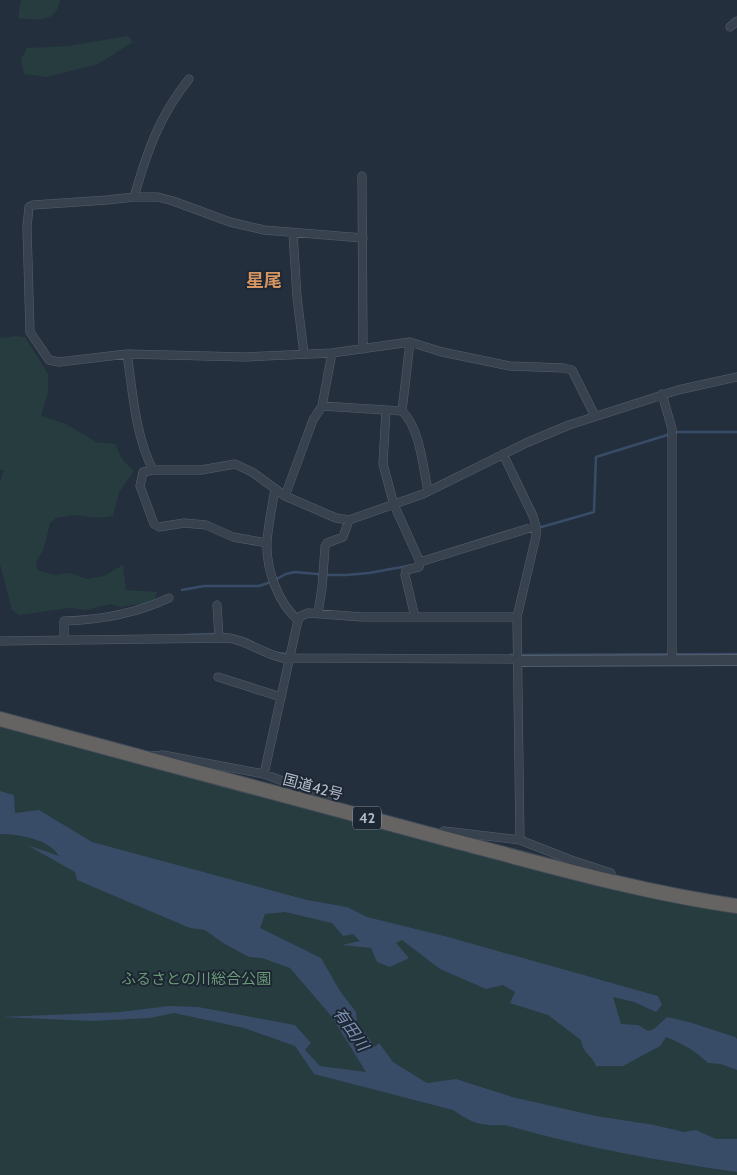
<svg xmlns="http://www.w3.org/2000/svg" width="737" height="1175" font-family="Cabin,'Noto Sans JP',sans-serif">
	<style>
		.green { fill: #263c3f }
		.water { fill: #394c67 }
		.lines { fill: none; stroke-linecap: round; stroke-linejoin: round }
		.stream { stroke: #394c67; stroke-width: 2.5 }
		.minor-casing { stroke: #565f6c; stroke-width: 9 }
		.tertiary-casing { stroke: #565f6c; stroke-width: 12 }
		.trunk-casing { stroke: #434c59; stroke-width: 16 }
		.minor { stroke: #38414e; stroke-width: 8 }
		.tertiary { stroke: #38414e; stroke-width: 10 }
		.trunk { stroke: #656462; stroke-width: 14 }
		.labels { text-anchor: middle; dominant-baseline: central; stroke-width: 4; stroke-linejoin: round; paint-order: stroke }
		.shield { fill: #1d2633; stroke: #878f9c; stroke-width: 1 }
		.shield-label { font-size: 14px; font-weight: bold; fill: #b4bcc9 }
		.street-label { font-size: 15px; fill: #b4bcc9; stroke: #1d2633 }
		.park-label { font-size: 15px; fill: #6b9a76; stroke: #1d2633 }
		.water-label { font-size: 16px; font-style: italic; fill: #7c92b1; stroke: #1d2633 }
		.quarter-label { font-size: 18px; font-weight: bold; fill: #d59563; stroke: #1d2633 }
	</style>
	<rect width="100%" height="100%" fill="#242f3e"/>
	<!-- green -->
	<path class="green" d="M21,0H60C59,3 58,9 56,11C49,23 30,19 18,18Z
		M128,36L133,42L98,64L47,77L24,74L21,59L27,48L69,46Z
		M17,336L25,337L48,374V392L41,416L66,424L96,442L115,444L122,459L134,471L119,492L113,516L97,518L73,515L56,518L50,523L44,548L36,562L38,570L54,575L70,573L87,579L104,576L123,565L126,590L157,592L154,602L119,607L111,604L86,610L70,608L19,615L12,610L0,564V481L4,470H0V338Z
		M0,724L737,909V1175H0Z"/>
	<!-- water -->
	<path class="water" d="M0,791L14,795L15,813L39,810L92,842L307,900L347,907L367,917L448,937L658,996L662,1005L656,1012L634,1002L613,997L621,1024L638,1025L648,1031L654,1029L667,1017L689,1022L735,1037L737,1039V1070L721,1064L708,1063C696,1051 681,1043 666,1037L660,1046L623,1066H596C591,1053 584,1056 581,1040L548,1015L510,1003L515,992L503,985L486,989L440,969L402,940L396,943L409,958L390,967L377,962L371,948L342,945L360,941L353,934L343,936L332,923L285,912L265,914L260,928L321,958L340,991L356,1012L357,1022L375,1047L379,1043L393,1062L427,1083L456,1079L512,1097L596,1116L654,1125L684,1132L696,1130L716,1139H737V1172C658,1161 581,1147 505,1125C480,1126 474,1124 453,1110L314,1074L295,1046L244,1028L174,1013L150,1018L92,1021L1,1017L120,1012L169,1006L198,1007L295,1025L311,1043L305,1050L320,1066L366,1072L332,1017L290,968L262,958L249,957L223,943L205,930L190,928L77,880L75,872L27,845L59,856C49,839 19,834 0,834Z"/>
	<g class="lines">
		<!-- stream -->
		<path class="stream" d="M538,528L594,512L596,457L677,432H737
			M182,590L204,586H259L271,582L286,574L295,572L327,575H346L369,573L413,565
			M186,635C210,634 233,631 254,643
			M277,653L289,654
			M510,655L737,654"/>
		<defs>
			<path id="minor" d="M730,27L737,21
				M362,176L363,349
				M134,197C147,152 159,116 189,79
				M293,233L297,297L304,354
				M363,238L264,230L230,222L173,201L158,197H134L107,200L33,205L29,207L27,227L30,332L49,360L59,362L127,354L245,357L332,353L410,342L442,352L510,366L564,368L572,370L595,416
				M332,353L322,406L386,410L383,464L394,505L420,562
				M127,354C133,393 135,435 153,470
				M662,394L672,429V660
				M386,410L402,411L410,342
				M402,411C420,428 423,467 428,491
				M503,454L533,516L536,526V536L517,617L520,840
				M275,489C272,507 268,525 267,543C266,569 278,603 298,620
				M285,496L313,420L322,406
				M267,543L233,537L206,525L184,523L159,527L154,524L140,486L143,472L153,470H201L235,464L252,472L285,496L336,518L349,520
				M217,605L219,638
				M318,613L322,588L325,547L327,543L343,537L349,520L423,494L526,443L569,425L678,390L737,377
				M415,617L405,575L406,570L419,567L420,562L536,526
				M64,640V621C99,620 137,613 169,598
				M0,641L229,638C248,641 263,654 283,658L511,659L518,661
				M218,677L281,697
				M152,756L163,755L264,774L296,786L331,801L336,806
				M264,774L298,620L301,616L308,613L362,617H517
				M438,836L444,831L520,840L571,860L611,873L612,882"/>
			<path id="tertiary" d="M518,661L737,660"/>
			<path id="trunk" d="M0,719C149,759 298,800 447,839C543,864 638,892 737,906"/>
		</defs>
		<!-- minor casing -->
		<use href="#minor" class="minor-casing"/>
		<!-- tertiary casing -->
		<use href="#tertiary" class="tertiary-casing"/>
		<!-- trunk casing -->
		<use href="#trunk" class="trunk-casing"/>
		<!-- minor -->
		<use href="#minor" class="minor"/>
		<!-- tertiary -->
		<use href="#tertiary" class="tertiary"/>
		<!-- trunk -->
		<use href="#trunk" class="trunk"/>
	</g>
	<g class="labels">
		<!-- shield labels -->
		<rect class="shield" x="353" y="806.5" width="28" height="23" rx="4"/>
		<g class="shield-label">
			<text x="367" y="818">42</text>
		</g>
		<!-- street labels -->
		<g class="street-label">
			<text transform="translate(313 787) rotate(15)">国道42号</text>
		</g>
		<!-- park labels -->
		<g class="park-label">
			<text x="196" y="979">ふるさとの川総合公園</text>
		</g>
		<!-- water labels -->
		<g class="water-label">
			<text transform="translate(351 1029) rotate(55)">有田川</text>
		</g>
		<!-- quarter labels -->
		<g class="quarter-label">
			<text x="264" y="281">星尾</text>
		</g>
	</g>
</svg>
